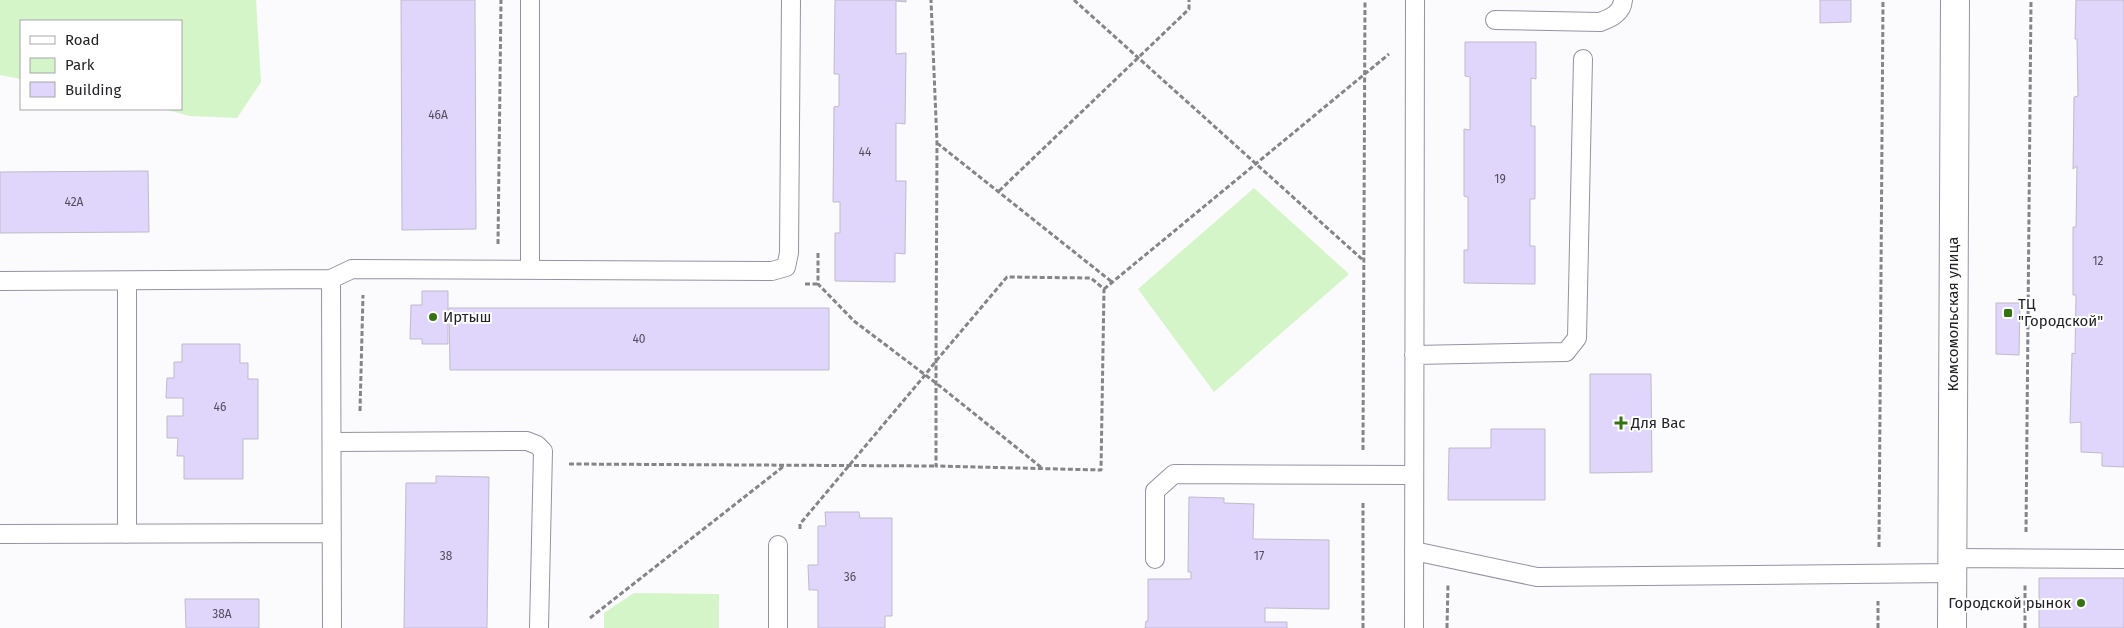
<svg xmlns="http://www.w3.org/2000/svg" width="2124" height="628" font-family="'Fira Sans',sans-serif">
	<style>
		.green { fill: #d4f5c8 }
		.building { fill: #e0d5fa; stroke: #bfbbcb }
		.lines { fill: none; stroke-linecap: round; stroke-linejoin: round }
		.lane-casing { stroke: #9692a1; stroke-width: 20 }
		.secondary-casing { stroke: #9692a1; stroke-width: 30 }
		.path { stroke: #858489; stroke-width: 3; stroke-dasharray: 5 2.5; stroke-linecap: butt }
		.lane { stroke: #fff; stroke-width: 18 }
		.secondary { stroke: #fff; stroke-width: 28 }
		.poi-dot { fill: #34740e; stroke: #fff; stroke-width: 2 }
		.labels { text-anchor: middle; dominant-baseline: central; stroke-width: 4; stroke-linejoin: round; paint-order: stroke }
		.number-label { font-size: 12px; fill: #524e5c }
		.poi-label { font-size: 15px; fill: #222127; stroke: #fff; text-anchor: start }
		.street-label { font-size: 15px; fill: #222127; stroke: #fff }
	</style>
	<rect width="100%" height="100%" fill="#fbfafd"/>
	<!-- green -->
	<path class="green" d="M0,0H256L261,82L237,118L190,116L164,109H181V21H21V79L0,75Z
		M1254,188L1349,274L1214,392L1138,289Z
		M634,593L719,594V628H604V613Z"/>
	<!-- building -->
	<path class="building" d="M401,0H475L476,229L402,230Z
		M835,0H906V2L896,1V54L906,53L905,124L896,123V181H906L905,254L895,253V282L835,281V233H840V202H833L834,107L839,106V74H834Z
		M1820,0H1851V22L1820,23Z
		M2076,0H2124V467L2102,466V453L2081,452V422L2070,423L2072,353L2075,354L2076,295H2073V227H2076L2077,166L2073,169L2074,97L2078,96L2077,39H2075Z
		M1465,42H1536V79L1531,78V126H1535V199H1530V246H1535V284L1464,283V250H1468V197L1464,196V129L1470,130V77L1465,76Z
		M148,171L149,232L0,233V172Z
		M422,291H448V344H422V339H410L411,305H422Z
		M1996,303H2020L2019,355L1996,354Z
		M449,308H829V370H450Z
		M182,344H240V363H248V379H258V439H243V479H184V456H177L178,438H167V416H183V398H166L167,378H174V362H182Z
		M1590,374H1651L1652,472L1590,473Z
		M1491,429H1545V500H1448L1449,448H1491Z
		M436,476L489,477L487,628H404L406,483H436Z
		M1189,497L1224,498V503L1254,504L1253,539L1329,540V609L1265,608V622H1287V628H1145L1146,621H1148V579H1191V572H1188Z
		M825,512H859L860,518H892V616H885V628H818V590H809L808,565H818V526H826Z
		M2039,578H2124V628H2039Z
		M185,599H259V628H186Z"/>
	<g class="lines">
		<defs>
			<path id="lane" d="M1495,20L1600,22C1611,18 1622,13 1623,0
				M530,270V0
				M0,281L331,279
				M127,282V534
				M1414,355L1566,352L1577,338L1583,59
				M332,442L527,441L537,445L543,451L539,628
				M0,534L332,533
				M778,545V628
				M1414,551L1537,577L1952,573
				M1952,558L2124,559
				M1155,559V491L1174,474L1413,475
				M332,628L331,279L352,269L772,271L786,267L789,253L791,0
				M1414,628L1415,0"/>
			<path id="secondary" d="M1952,628L1955,0"/>
		</defs>
		<!-- lane casing -->
		<use href="#lane" class="lane-casing"/>
		<!-- secondary casing -->
		<use href="#secondary" class="secondary-casing"/>
		<!-- path -->
		<path class="path" d="M1074,0L1364,261
			M937,143L1112,282
			M999,191L1189,9V0
			M498,244L501,0
			M818,253V284L854,321L936,383L1042,468
			M805,284H818
			M1104,289L1389,54
			M360,411L363,295
			M1363,450L1365,0
			M569,464L936,466
			M800,529V524L925,375L936,361L1007,277L1091,278L1104,289L1101,470L936,466V361L937,143L931,0
			M2026,532L2031,0
			M1879,547L1883,0
			M590,618L784,466
			M1363,628V501
			M1447,628L1448,584
			M1878,628V601
			M2025,628V584"/>
		<!-- lane -->
		<use href="#lane" class="lane"/>
		<!-- secondary -->
		<use href="#secondary" class="secondary"/>
	</g>
	<!-- markers -->
	<g class="poi-dot">
		<rect x="2003" y="308" width="10" height="10" rx="2.5"/>
		<circle cx="433" cy="317" r="5"/>
		<path d="M1618.5 415.5h5v5h5v5h-5v5h-5v-5h-5v-5h5z"/>
		<circle cx="2081" cy="603" r="5"/>
	</g>
	<g class="labels">
		<!-- number labels -->
		<g class="number-label">
			<text x="438" y="115">46А</text>
			<text x="865" y="152">44</text>
			<text x="1500" y="179">19</text>
			<text x="74" y="202">42А</text>
			<text x="2098" y="261">12</text>
			<text x="639" y="339">40</text>
			<text x="220" y="407">46</text>
			<text x="446" y="556">38</text>
			<text x="1259" y="556">17</text>
			<text x="850" y="577">36</text>
			<text x="222" y="614">38А</text>
		</g>
		<!-- poi labels -->
		<g class="poi-label">
			<text x="2018" y="304">ТЦ<tspan x="2018" dy="17">"Городской"</tspan></text>
			<text x="443" y="317">Иртыш</text>
			<text x="1631" y="423">Для Вас</text>
			<text x="2071" y="603" text-anchor="end">Городской рынок</text>
		</g>
		<!-- street labels -->
		<g class="street-label">
			<text transform="translate(1953 314) rotate(-90)">Комсомольская улица</text>
		</g>
	</g>
	<!-- legend -->
	<rect x="20" y="20" width="162" height="90" fill="#ffffff" stroke="#a7a6a9"/>
	<rect x="30" y="36" width="25" height="8" fill="#ffffff" stroke="#a7a6a9"/>
	<text x="65" y="45" font-size="15" fill="#222127">Road</text>
	<rect x="30" y="58" width="25" height="15" fill="#d4f5c8" stroke="#a7a6a9"/>
	<text x="65" y="70" font-size="15" fill="#222127">Park</text>
	<rect x="30" y="82" width="25" height="15" fill="#e0d5fa" stroke="#a7a6a9"/>
	<text x="65" y="95" font-size="15" fill="#222127">Building</text>
</svg>
